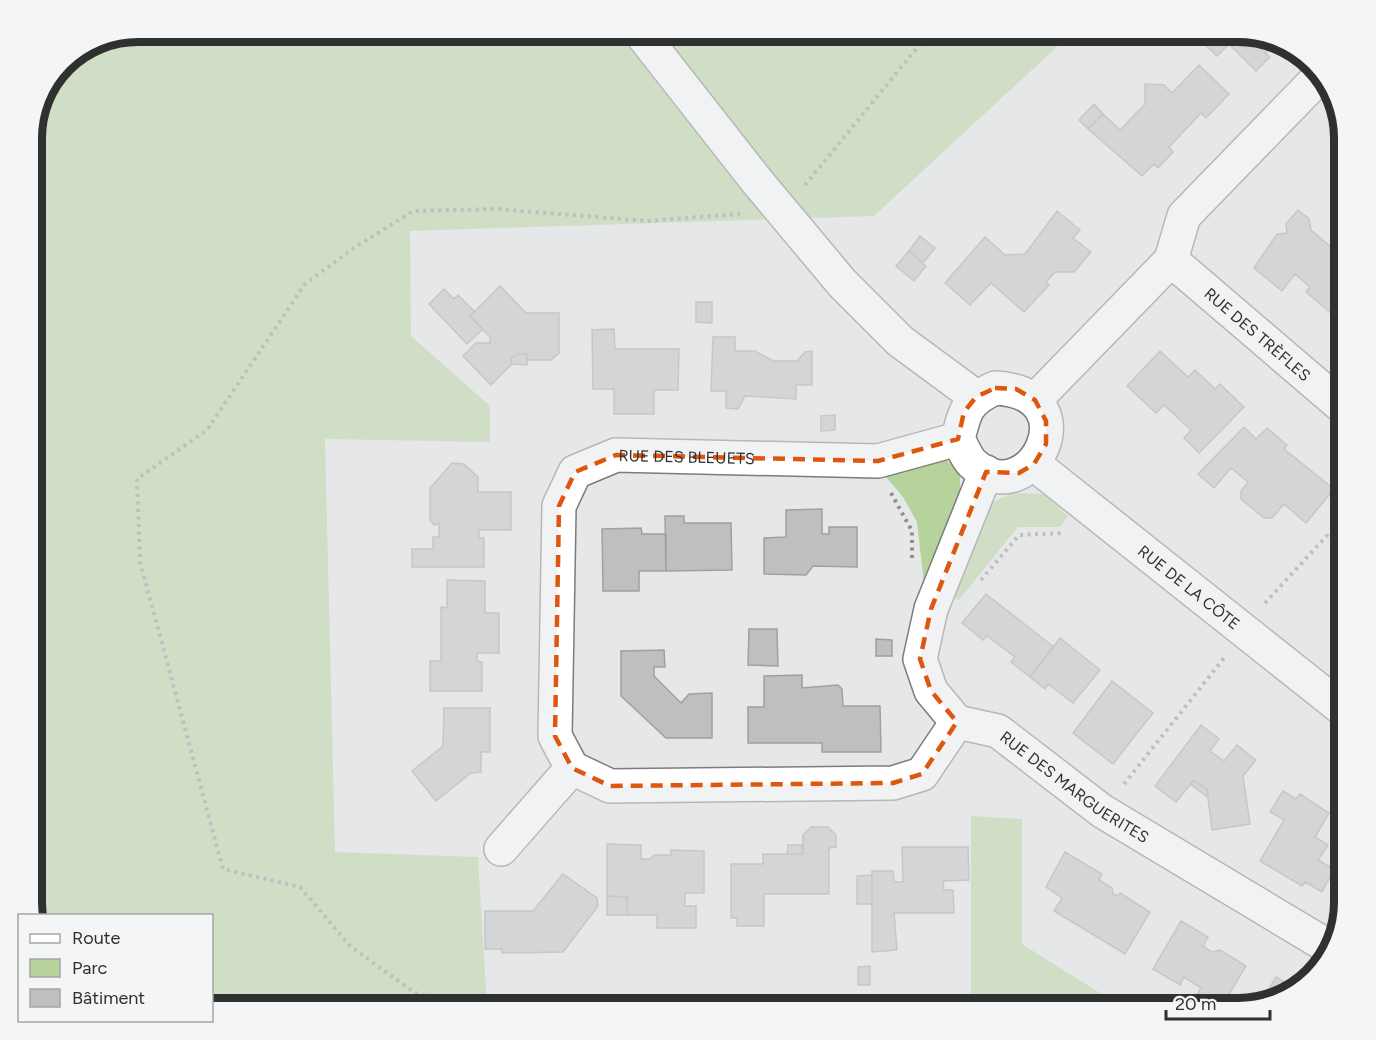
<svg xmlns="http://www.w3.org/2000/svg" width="1376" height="1040" font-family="Figtree,sans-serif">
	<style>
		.green { fill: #b7d39c }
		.building { fill: #bfbfc0; stroke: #a0a0a1; stroke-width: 1.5 }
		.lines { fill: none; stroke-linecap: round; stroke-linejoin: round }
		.minor-casing { stroke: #7b7c7d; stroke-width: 36 }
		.path { stroke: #8d8e8f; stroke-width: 4; stroke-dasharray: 3 4.5; stroke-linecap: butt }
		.minor { stroke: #fff; stroke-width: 33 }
		.marked { fill: none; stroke: #df570e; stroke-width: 4.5; stroke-dasharray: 12 8; stroke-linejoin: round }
		.labels { text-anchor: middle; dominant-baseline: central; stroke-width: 5; stroke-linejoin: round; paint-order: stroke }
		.street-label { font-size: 16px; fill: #2f3030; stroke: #f3f5f6 }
		.rim { fill: none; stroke: #2f3030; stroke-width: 8 }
	</style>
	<rect width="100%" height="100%" fill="#e6e7e9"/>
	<!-- green -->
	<path class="green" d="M138,32H1073L874,216L410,231L411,336L490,406V442L325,439L335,852L478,857L487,1008H212V916H33L32,130L42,91L67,58Z
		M946,460L960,472V501L924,584L917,522L903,497L881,471L924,461Z
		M1012,493L1044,494L1068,516L1060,527H1018L959,600L949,596L987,505Z
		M971,816L1022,819V944L1116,1003L1113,1008H971Z"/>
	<!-- building -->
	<path class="building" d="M1203,32H1214L1228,45L1217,56L1197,37Z
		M1217,32H1239L1274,44L1265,53L1270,57L1256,71Z
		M1199,65L1229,94L1206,118L1201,113L1169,147L1173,152L1158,168L1154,164L1142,176L1088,129L1103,114L1120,130L1145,104V84L1164,85L1172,93Z
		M1094,104L1103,114L1088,129L1079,120Z
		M1298,210L1309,219L1311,230L1338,253L1334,259L1344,268V300L1333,315L1306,292L1310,287L1295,274L1282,291L1254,268L1277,234L1287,233L1286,224Z
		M1057,211L1080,230L1073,238L1091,252L1074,272H1055L1046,282L1049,285L1024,312L991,283L970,305L945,283L985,237L1005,255L1025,254Z
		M920,236L935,248L923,263L909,251Z
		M1343,247L1344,248V268L1334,259Z
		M909,251L926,266L914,281L896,266Z
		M500,286L526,313H559V353L551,360H527V354H517L511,359L512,364L491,385L463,356L476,343H490V337L470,316Z
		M444,289L454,299L458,295L474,311L470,316L483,329L467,344L429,304Z
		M696,302H712V323L696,322Z
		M614,329L615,349H679L678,390H654V414H614V389H593L592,330Z
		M713,337H735V351H755L773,361H797L805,352L812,351V385H796V399L745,396L738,409L726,408V391H711Z
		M1160,351L1188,377L1195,370L1215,389L1220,384L1244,407L1199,453L1184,438L1191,430L1164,405L1156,413L1127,386Z
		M517,354H527V365L512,364L511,359Z
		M835,415V430L821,431V416Z
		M1244,427L1256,439L1267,428L1287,445L1284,449L1334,489L1306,523L1284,504L1272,518H1264L1241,499V491L1248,482L1231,468L1214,488L1198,474Z
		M452,463L464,464L478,477V492H511V530H479V538H484V567H412V549H433V537H439V524L434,525L430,520V488Z
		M822,509V534H829V527H857V567L813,566L806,575L764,574V538L786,537V510Z
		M665,516H684V523H731L732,570L666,571Z
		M641,528L642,534H666V571H639V591H603L602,529Z
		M447,580L485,581V613H499V653H477V661L482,662V691H430V661H441V607L447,608Z
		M986,594L1054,647L1030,677L1011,662L1015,657L987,636L983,640L962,623Z
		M749,629H777L778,666L748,665Z
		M1060,638L1100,670L1073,703L1048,684L1045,689L1030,677Z
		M876,639L892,640V656H876Z
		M664,650L665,667H654V676L681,703L689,694L712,693V738H666L621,696V651Z
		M802,675V688L838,685L842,689L843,706H880L881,752H822V743H748V707H764V676Z
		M1112,681L1153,713L1113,764L1073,733Z
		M444,708H490V752H481V772L471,773L436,801L412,771L443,746Z
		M1201,725L1219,739L1210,751L1224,761L1237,745L1256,760L1243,776L1250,824L1212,830L1207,790L1194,780L1176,802L1155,786Z
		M1194,780L1207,790L1208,797L1190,784Z
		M1283,791L1296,799L1300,794L1329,813L1315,837L1328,845L1318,860L1334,869L1322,892L1305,882L1302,886L1260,861L1284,820L1270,812Z
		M811,827H828L836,835V847L829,848V894H764V926H737V918H731V864H763V854H803V835Z
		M607,844L641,845V859H650L654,855H671V850L704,851V893H685V906H696V928H657V915H627V897L607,896Z
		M788,845H802L803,854H787Z
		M902,847H968L969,880L943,881L944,890H953L954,913H894L897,950L872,952V871H893L894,882H903Z
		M1065,852L1102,874L1099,880L1112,888L1113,894L1118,896L1120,893L1150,912L1125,954L1054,911L1062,898L1046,887Z
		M563,874L597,898L598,906L563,952L502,953V949H485V911H533Z
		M872,875V904H857V876Z
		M607,896L627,897V915H607Z
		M1181,921L1208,937L1203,946L1212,952L1220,950L1246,966L1225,1001L1238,1008H1189L1201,988L1184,977L1180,985L1153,969Z
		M870,966V985H858V967Z
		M1276,977L1296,989L1285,998L1266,1002L1262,1000Z"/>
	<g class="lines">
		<defs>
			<g id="minor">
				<path d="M640,32L756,180L842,283L900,341L976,397"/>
				<path id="s1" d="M1171,260L1344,408"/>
				<path d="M995,388C1095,393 1028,518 972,463C966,457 962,446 958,439C965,410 967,401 995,388Z"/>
				<path d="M1035,400L1171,260L1184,216L1321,75"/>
				<path id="s2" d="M1034,464L1344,710"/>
				<path id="s3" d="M986,472L931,609L920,659L931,691L957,722L998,731L1102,811L1329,947"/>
				<path id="s4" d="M957,722L922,774L893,783L610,786L572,768L555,736L559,506L575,472L616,455L878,461L958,439"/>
				<path d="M501,849L572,768"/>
			</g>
		</defs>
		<!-- minor casing -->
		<use href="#minor" class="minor-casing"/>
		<!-- path -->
		<path class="path" d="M805,185L930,32
			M891,493L912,531V561
			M981,580L1019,535L1064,533
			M1265,603L1344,517
			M1124,784L1224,658
			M476,1008L415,993L350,946L300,887L223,869L140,562L137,479L207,430L305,284L354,248L413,211L497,209L647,221L740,214"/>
		<!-- minor -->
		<use href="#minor" class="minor"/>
	</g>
	<!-- marked area -->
	<path d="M0 0H1376V1040H0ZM995,388L1016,389L1035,400L1046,421V444L1034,464L1019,473L986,472L931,609L920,659L931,691L957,722L922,774L893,783L610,786L572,768L555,736L559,506L575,472L616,455L878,461L958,439L964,412L976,397Z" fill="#e6e7e9" fill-opacity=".55" fill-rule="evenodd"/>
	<path class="marked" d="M995,388L1016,389L1035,400L1046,421V444L1034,464L1019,473L986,472L931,609L920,659L931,691L957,722L922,774L893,783L610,786L572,768L555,736L559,506L575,472L616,455L878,461L958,439L964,412L976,397Z"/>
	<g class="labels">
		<!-- street labels -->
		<g class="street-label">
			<text stroke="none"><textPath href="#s1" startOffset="114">RUE DES TRÈFLES</textPath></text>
			<text stroke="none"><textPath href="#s4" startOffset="837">RUE DES BLEUETS</textPath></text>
			<text stroke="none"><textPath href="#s2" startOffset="198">RUE DE LA CÔTE</textPath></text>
			<text stroke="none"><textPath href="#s3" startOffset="410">RUE DES MARGUERITES</textPath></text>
		</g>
	</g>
	<!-- crop -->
	<path d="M0 0H1376V1040H0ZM138 42H1238A96 96 0 0 1 1334 138V902A96 96 0 0 1 1238 998H138A96 96 0 0 1 42 902V138A96 96 0 0 1 138 42Z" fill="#f3f5f6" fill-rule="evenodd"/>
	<path class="rim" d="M138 42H1238A96 96 0 0 1 1334 138V902A96 96 0 0 1 1238 998H138A96 96 0 0 1 42 902V138A96 96 0 0 1 138 42Z"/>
	<!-- legend -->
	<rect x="18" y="914" width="195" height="108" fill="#f3f5f6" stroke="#a5a6a7" stroke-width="1.5"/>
	<rect x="30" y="934" width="30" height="9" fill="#ffffff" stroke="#a5a6a7" stroke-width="1.5"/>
	<text x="72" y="944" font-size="18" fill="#2f3030">Route</text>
	<rect x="30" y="959" width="30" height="18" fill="#b7d39c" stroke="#a5a6a7" stroke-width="1.5"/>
	<text x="72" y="974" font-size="18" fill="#2f3030">Parc</text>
	<rect x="30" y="989" width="30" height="18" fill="#bfbfc0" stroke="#a5a6a7" stroke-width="1.5"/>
	<text x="72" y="1004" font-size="18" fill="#2f3030">Bâtiment</text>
	<!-- scale -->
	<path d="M1166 1010v9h104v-9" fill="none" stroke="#2f3030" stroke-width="3"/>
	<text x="1175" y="1010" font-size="18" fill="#2f3030" stroke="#f3f5f6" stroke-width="4.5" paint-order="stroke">20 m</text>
</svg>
